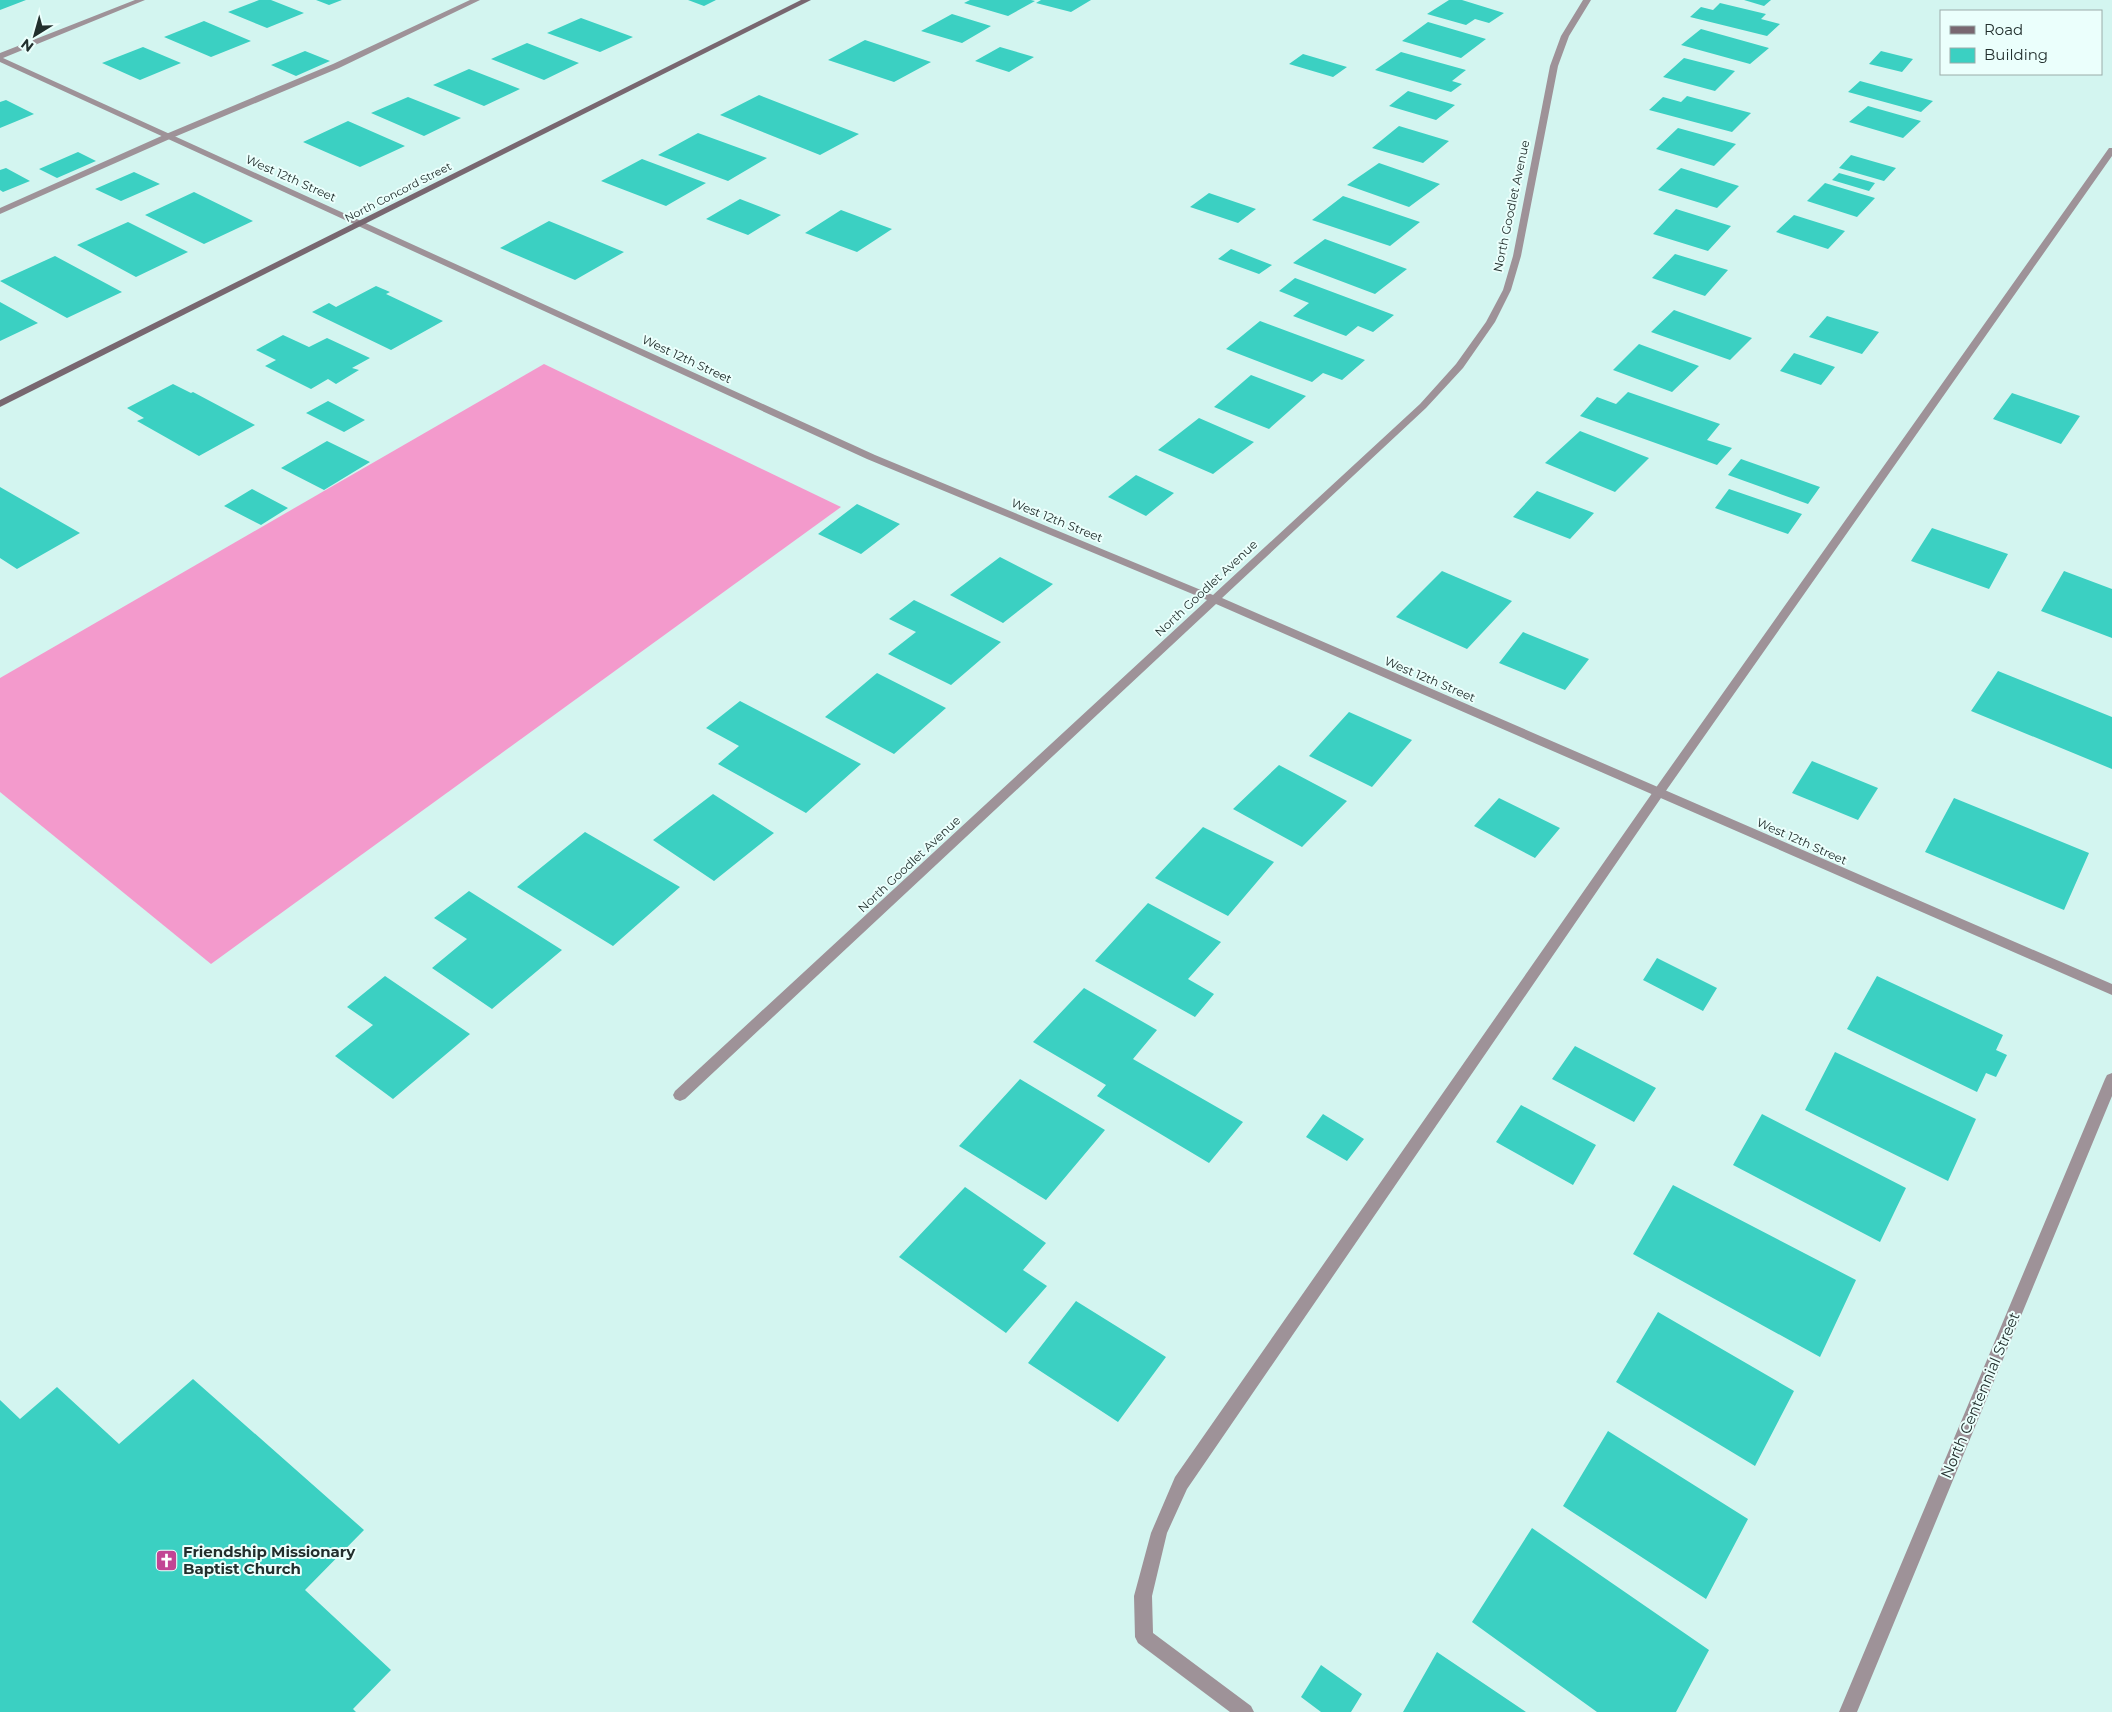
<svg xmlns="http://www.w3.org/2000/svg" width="2112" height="1712" font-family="Montserrat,sans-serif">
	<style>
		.forest { fill: #f39acc }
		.building { fill: #3bd0c2 }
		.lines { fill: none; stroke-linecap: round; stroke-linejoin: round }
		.lane { fill: #9e9298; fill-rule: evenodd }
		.street { fill: #9e9298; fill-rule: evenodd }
		.secondary { fill: #786770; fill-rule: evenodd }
		.labels { text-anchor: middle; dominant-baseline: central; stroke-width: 4; stroke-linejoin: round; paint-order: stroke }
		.far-street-label { font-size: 11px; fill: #222f2d; stroke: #ebfffc }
		.street-label { font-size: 12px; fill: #222f2d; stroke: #ebfffc }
		.near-street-label { font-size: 15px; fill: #222f2d; stroke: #ebfffc }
		.near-poi-label { font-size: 15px; font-weight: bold; fill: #222f2d; stroke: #ebfffc; text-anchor: start }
	</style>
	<rect width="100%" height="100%" fill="#d3f5f0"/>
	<!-- forest -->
	<path class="forest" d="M544,364L841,507L211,964L0,792V678Z"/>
	<!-- building -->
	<path class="building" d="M0,0H26L0,10Z
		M259,0H271L304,13L267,28L228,12Z
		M316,0H342L329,5Z
		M688,0H716L704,6Z
		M970,0H1031L1035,1L1008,16L964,3Z
		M1041,0H1091L1071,12L1036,3Z
		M1449,0H1462L1504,13L1489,23L1475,19L1466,25L1427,14Z
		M1744,0H1771L1764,6Z
		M1720,3L1766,14L1761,19L1780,24L1767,36L1690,17L1701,7L1713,10Z
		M952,14L991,26L962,43L921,31Z
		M581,18L633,37L600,52L547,33Z
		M204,21L251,41L211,57L164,37Z
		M1428,22L1486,39L1461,58L1402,41Z
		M1701,29L1769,48L1750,64L1681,45Z
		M865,40L931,62L894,82L828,60Z
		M527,43L579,63L544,80L491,59Z
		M143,47L181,63L140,80L102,63Z
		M1000,47L1034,57L1009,72L975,61Z
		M305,51L330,61L296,76L271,65Z
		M1881,51L1913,59L1902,72L1869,64Z
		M1401,52L1466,70L1452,81L1462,84L1451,92L1375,70Z
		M1303,54L1347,67L1333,77L1289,64Z
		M1684,58L1735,71L1715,91L1663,77Z
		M469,69L520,89L484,106L433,85Z
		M1860,81L1933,101L1921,112L1848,92Z
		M1408,91L1455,105L1436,120L1389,106Z
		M759,95L859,134L820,155L720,115Z
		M1687,96L1751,113L1732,132L1649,110L1663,97L1681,102Z
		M408,97L461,118L424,136L371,113Z
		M6,100L34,114L0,128V102Z
		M1868,106L1921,121L1903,138L1849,122Z
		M348,121L405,146L360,167L303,142Z
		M1399,126L1449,141L1423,163L1372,148Z
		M1678,128L1736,144L1714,166L1656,149Z
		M698,133L767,158L728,181L658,155Z
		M78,152L96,161L57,178L39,169Z
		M1851,155L1896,168L1884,181L1839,168Z
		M642,159L706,183L666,206L601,181Z
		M1379,163L1440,184L1409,207L1347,185Z
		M6,168L30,181L3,192L0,190V170Z
		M1681,168L1739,186L1717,208L1658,190Z
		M134,172L160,184L121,201L95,189Z
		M1839,173L1875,183L1869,191L1832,180Z
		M1825,183L1875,198L1857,217L1807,201Z
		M194,192L253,221L204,244L145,215Z
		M1209,193L1256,209L1238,223L1190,207Z
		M1343,196L1420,222L1390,246L1312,220Z
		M740,199L781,215L748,235L706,219Z
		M1676,209L1731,226L1708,251L1653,234Z
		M841,210L892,229L857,252L805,233Z
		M1794,215L1845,231L1828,249L1776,232Z
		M549,221L624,252L575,280L500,248Z
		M128,222L188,252L136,277L77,245Z
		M1325,239L1407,269L1375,294L1293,263Z
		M1231,249L1272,265L1259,274L1218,259Z
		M1675,254L1728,270L1705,296L1652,278Z
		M55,256L122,292L67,318L0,281Z
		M1295,278L1394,315L1373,332L1358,326L1346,336L1293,316L1309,303L1279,291Z
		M376,286L390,292L386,294L443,321L391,350L312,312L329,303L336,307Z
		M0,302L38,323L0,341Z
		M1674,310L1752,338L1730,360L1651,332Z
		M1827,316L1879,332L1862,354L1809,337Z
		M1260,321L1365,360L1342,380L1323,373L1312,382L1226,349Z
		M283,335L309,347L327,338L370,358L352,368L359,370L336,384L328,379L311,389L265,366L276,360L256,350Z
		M1639,344L1699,366L1672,392L1613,370Z
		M1794,353L1835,367L1821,385L1780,371Z
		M1251,375L1306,396L1269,429L1214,407Z
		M173,384L191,393L193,392L255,425L199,456L137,421L144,418L127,408Z
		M1628,392L1720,424L1707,440L1732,448L1717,465L1580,416L1597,397L1616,404Z
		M2012,393L2080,416L2061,444L1993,419Z
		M328,401L365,420L344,432L306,413Z
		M1199,418L1254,442L1213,474L1158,450Z
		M1580,431L1649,458L1615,492L1545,463Z
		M327,441L370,462L324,490L281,468Z
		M1741,459L1820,487L1808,504L1728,475Z
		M1136,475L1174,493L1146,516L1108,497Z
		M0,487L80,533L17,569L0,558Z
		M252,489L288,508L261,525L224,506Z
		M1729,489L1802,514L1788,534L1715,508Z
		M1537,491L1594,513L1570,539L1513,517Z
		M857,504L900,524L861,554L818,534Z
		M1932,528L2008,554L1989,589L1911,561Z
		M1000,557L1053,584L1003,623L950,595Z
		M1442,571L1512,601L1467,649L1396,617Z
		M2064,571L2112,589V638L2041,611Z
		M914,600L1001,642L951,685L888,654L916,632L889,619Z
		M1523,632L1589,659L1565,690L1499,663Z
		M1998,671L2112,717V769L1971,711Z
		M877,673L946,708L894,754L825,717Z
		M740,701L861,764L806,813L718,764L739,746L706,728Z
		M1349,712L1412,740L1372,787L1309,756Z
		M1812,761L1878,788L1858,820L1792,793Z
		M1279,765L1347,801L1302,847L1233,809Z
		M713,794L774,833L714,881L653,840Z
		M1499,798L1560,828L1535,858L1474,826Z
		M1954,798L2089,853L2064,910L1925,852Z
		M1203,827L1274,862L1228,916L1155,878Z
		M585,832L680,887L613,946L517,887Z
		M469,891L562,950L492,1009L432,968L467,939L434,918Z
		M1148,903L1221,942L1188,979L1214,994L1195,1017L1095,961Z
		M1657,958L1717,988L1703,1011L1643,980Z
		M385,976L470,1034L393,1099L335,1056L373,1025L347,1007Z
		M1877,976L2003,1035L1996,1050L2007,1055L1996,1077L1986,1073L1977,1092L1847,1029Z
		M1084,988L1157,1030L1133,1059L1243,1122L1209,1163L1097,1096L1106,1085L1033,1042Z
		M1575,1046L1656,1088L1634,1122L1552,1079Z
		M1835,1052L1976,1119L1948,1181L1805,1110Z
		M1020,1079L1105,1130L1046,1200L959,1146Z
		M1521,1105L1596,1145L1573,1185L1496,1142Z
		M1323,1114L1364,1139L1347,1161L1306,1137Z
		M1762,1114L1906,1188L1880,1242L1733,1165Z
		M1673,1185L1856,1280L1820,1357L1633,1254Z
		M965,1187L1046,1243L1023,1270L1047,1286L1006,1333L899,1257Z
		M1076,1301L1166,1357L1118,1422L1028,1363Z
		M1658,1312L1794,1391L1755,1466L1616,1382Z
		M193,1379L364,1530L305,1590L391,1670L353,1709L356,1712H0V1400L20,1419L57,1387L119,1444Z
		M1608,1431L1748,1519L1706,1599L1563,1506Z
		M1532,1528L1709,1650L1676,1712H1597L1472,1622Z
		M1437,1652L1526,1712H1403Z
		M1321,1665L1362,1694L1351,1712H1321L1301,1697Z"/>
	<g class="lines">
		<!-- lane -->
		<path class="lane" d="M470,0H480L339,68L172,138L0,214V208L166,134L333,64Z
			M2109,148H2112V156L1663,795L1187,1489L1167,1533L1152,1596L1153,1633L1251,1706L1254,1712H1230L1138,1643L1135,1637L1134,1596L1151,1533L1175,1477L1655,789Z"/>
		<!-- street -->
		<path class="street" d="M135,0H145L3,58L875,455L1213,595L1420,404L1456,364L1486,322L1503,290L1513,256L1550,66L1561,36L1583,0H1591L1569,36L1558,66L1521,256L1511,290L1495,322L1463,368L1426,408L1222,598L2112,984V995L1216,604L685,1099L680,1101L675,1099L673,1095L675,1091L1207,600L867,459L0,62V53Z
			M2112,1073V1096L1857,1712H1839L2105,1079L2107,1075Z"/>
		<!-- secondary -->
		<path class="secondary" d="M801,0H811L0,407V400Z"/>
	</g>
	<!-- icons -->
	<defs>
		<symbol id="church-square" viewBox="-11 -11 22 22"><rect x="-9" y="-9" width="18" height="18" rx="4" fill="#c24594" stroke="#ebfffc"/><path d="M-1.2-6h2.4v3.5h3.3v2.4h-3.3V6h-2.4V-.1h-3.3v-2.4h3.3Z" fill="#fff"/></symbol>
	</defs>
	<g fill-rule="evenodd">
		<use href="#church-square" x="154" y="1548" width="25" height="25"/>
	</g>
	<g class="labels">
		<!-- far-street labels -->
		<g class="far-street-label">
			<text transform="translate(398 192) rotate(-27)">North Concord Street</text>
		</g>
		<!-- street labels -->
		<g class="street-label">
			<text transform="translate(291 178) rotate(24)">West 12th Street</text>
			<text transform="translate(1511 206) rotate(-78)">North Goodlet Avenue</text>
			<text transform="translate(687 359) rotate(25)">West 12th Street</text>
			<text transform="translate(1057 520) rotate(22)">West 12th Street</text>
			<text transform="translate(1206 588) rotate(-43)">North Goodlet Avenue</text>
			<text transform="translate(1430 679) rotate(23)">West 12th Street</text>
			<text transform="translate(1802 841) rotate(24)">West 12th Street</text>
			<text transform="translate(909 864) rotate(-43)">North Goodlet Avenue</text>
		</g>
		<!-- near-street labels -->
		<g class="near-street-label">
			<text transform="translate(1980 1395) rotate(-67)">North Centennial Street</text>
		</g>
		<!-- near-poi labels -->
		<g class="near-poi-label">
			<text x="183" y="1551">Friendship Missionary<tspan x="183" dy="17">Baptist Church</tspan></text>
		</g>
	</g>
	<!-- legend -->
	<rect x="1940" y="10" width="162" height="65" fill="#ebfffc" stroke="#9baca9"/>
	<rect x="1950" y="26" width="25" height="8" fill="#786770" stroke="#9baca9"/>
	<text x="1984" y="35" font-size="15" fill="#222f2d">Road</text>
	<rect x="1950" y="48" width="25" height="15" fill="#3bd0c2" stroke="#9baca9"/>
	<text x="1984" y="60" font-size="15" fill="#222f2d">Building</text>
	<!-- north arrow -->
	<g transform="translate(35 35) rotate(217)" stroke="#ebfffc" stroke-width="4" paint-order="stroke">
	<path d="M0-4L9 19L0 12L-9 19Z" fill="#222f2d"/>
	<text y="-8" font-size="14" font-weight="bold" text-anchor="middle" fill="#222f2d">N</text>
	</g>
</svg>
